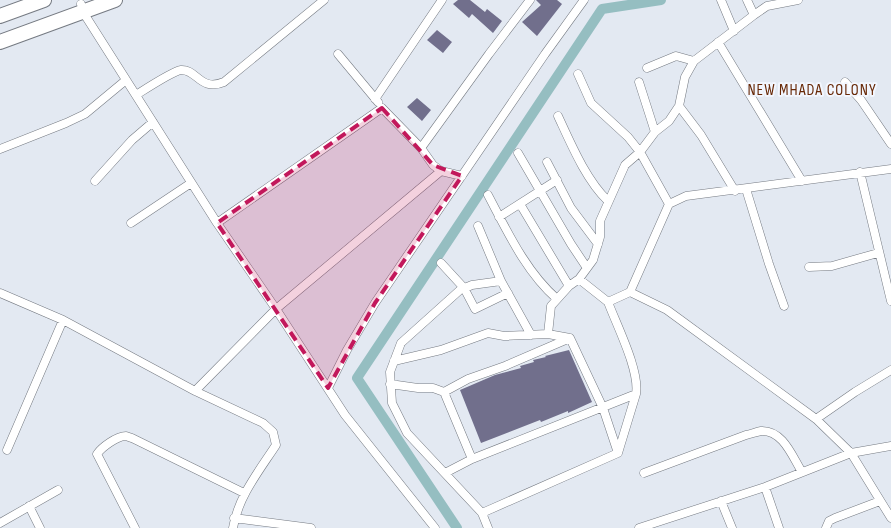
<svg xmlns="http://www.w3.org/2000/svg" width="891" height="528" font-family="'Sofia Sans Condensed',sans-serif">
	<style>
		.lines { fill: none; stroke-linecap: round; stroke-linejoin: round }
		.canal { stroke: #95bec1; stroke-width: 10 }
		.building { fill: #716f8c }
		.minor-casing { stroke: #757a82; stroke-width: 9 }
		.trunk-casing { stroke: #757a82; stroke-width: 16 }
		.minor { stroke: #fff; stroke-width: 8 }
		.trunk { stroke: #fff; stroke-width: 14 }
		.marked { fill: #c2185b; fill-opacity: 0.2; stroke: #c2185b; stroke-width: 4; stroke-dasharray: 10 6; stroke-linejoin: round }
		.labels { text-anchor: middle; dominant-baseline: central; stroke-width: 4; stroke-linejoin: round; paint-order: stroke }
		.neighbourhood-label { font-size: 16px; letter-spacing: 1px; fill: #672806; stroke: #f2f6fe }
	</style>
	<rect width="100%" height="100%" fill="#e3e9f2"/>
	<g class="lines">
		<!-- canal -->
		<path class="canal" d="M457,528L357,378L602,9L661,0"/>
	</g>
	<!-- building -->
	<path class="building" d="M458,0H470L485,12L487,9L502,21L493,33L472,14L469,18L453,4Z
		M536,0H557L562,4L537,36L522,22L541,5Z
		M437,30L452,42L443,53L427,40Z
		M417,98L431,110L422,121L407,107Z
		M569,350L592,402L568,413V411L541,422L540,420L481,443L460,390L495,375L521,368L520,366L534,362L533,360L546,357L545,356Z"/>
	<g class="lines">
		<defs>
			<path id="minor" d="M721,0L734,31
				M747,0L754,15
				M81,4L83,12L217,223L276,309L345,415L435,528
				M718,42L802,181
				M338,54L378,102
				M647,68L676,56L694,61
				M578,74L591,103L628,137L640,152L669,204L630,292
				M639,82L655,132
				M845,82L861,100L891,144
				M136,95C144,90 173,71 181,70C197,69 200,92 224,82L324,0
				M375,99L442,0
				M558,116C571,144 586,180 608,201
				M421,148L489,54L530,0
				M0,149L66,123L85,114L126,80
				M518,153L571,244L587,268
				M547,162L571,208L598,244
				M441,171L462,176
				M860,172L891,301
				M95,181L132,140L153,122
				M746,189L769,264L784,306
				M735,191L701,135L679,106L685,77L694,61L754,15L767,6L798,0
				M488,195C507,231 526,272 557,299
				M520,204L569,286
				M669,204L686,196L891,169
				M499,217L557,180
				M131,223L191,183
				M478,226L501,281L531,335
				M441,263L464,288L475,309L508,293
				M809,267L832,266L878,253
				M579,279L608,302L630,292L667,310L816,419L851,453L891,518
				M0,293L63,320L195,391L263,423L273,432L276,445C259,471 238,497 233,528
				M394,361L441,350L488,333L504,336L548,334
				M390,384L418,388H433L444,392L468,379L505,366L570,338
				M328,388L347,350L375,303L545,54L584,0
				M195,391L276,309L441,171L433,165L421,148L382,108L217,223
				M444,392L472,459
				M816,419L855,392L891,370
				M7,450L63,320
				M618,453L603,408L570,338L548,334L551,306L569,286L579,279L593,260L600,237V221L625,165L640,152L655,132L669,121L679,106
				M445,473L472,459L636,394C640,371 617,326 608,302
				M644,473L746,435C751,434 756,432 761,431C783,430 792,456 802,472
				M765,487L779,528
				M721,501L732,528
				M29,506L40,528
				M482,513L618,453L636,394
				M234,518L311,528
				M0,523L58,490
				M135,528L97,454C102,447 117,436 126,436C129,437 132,438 134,439L244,493
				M488,528L482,513L407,433L392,403L390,372L401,343L460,290L472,285L501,281
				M639,528L765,487L851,453L891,446
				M826,528L829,521L835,518L880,501"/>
			<path id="trunk" d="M0,16L44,0
				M0,42L115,0"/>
		</defs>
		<!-- minor casing -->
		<use href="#minor" class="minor-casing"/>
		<!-- trunk casing -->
		<use href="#trunk" class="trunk-casing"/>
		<!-- minor -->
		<use href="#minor" class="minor"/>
		<!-- trunk -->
		<use href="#trunk" class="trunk"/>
	</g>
	<!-- marked area -->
	<path class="marked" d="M382,108L433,165L462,176L375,303L328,388L217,223Z"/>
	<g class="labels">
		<!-- neighbourhood labels -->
		<g class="neighbourhood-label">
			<text x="812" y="90">NEW MHADA COLONY</text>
		</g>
	</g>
</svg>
